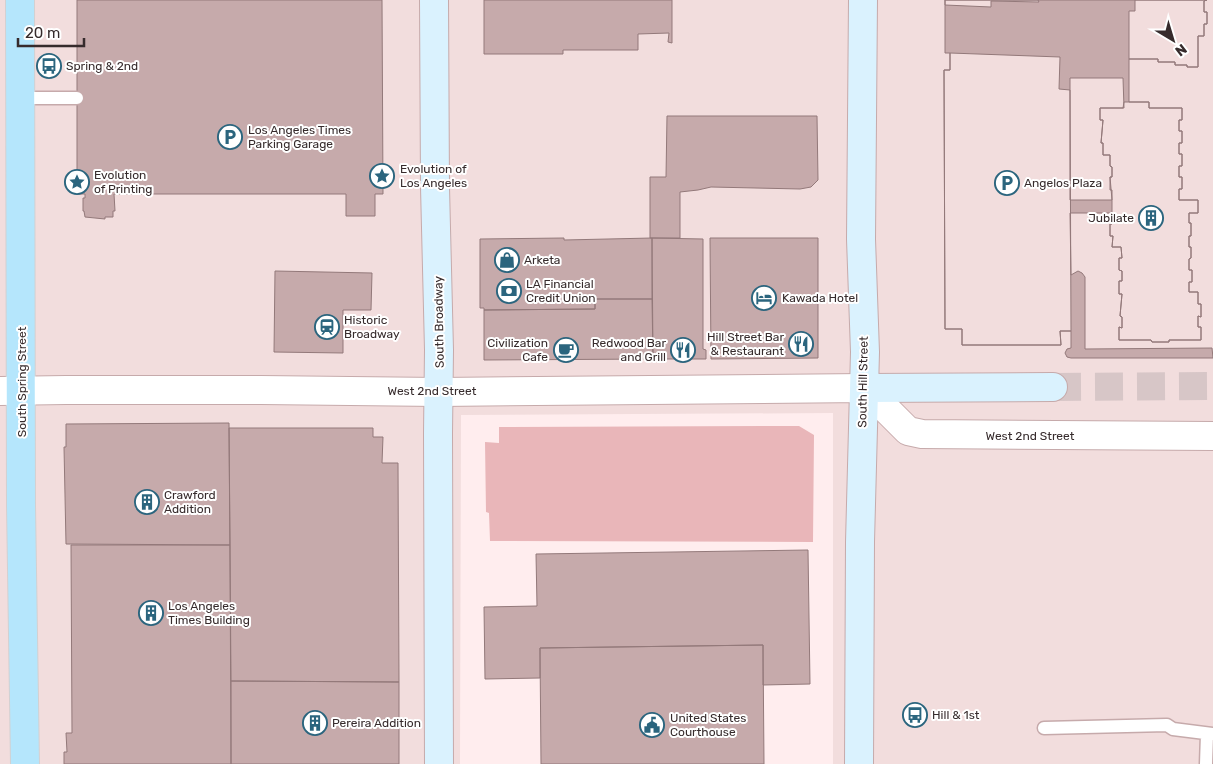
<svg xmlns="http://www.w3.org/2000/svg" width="1213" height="764" font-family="Rubik,sans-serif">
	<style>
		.built { fill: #f2dddd }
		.green { fill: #e9b6b9 }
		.building { fill: #c6aaab; stroke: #93797a; fill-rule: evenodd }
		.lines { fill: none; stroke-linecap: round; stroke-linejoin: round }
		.secondary-tunnel { stroke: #d7c6c7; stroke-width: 28; stroke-dasharray: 28 14; stroke-linecap: butt }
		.service-casing { stroke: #c6aaab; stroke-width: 15 }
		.tertiary-casing { stroke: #c6aaab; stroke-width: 30 }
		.secondary-casing { stroke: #c6aaab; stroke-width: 30 }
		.primary-casing { stroke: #d3d0d1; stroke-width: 30 }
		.service { stroke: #fff; stroke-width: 12 }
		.tertiary { stroke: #fff; stroke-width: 28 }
		.secondary { stroke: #daf2fe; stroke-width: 28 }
		.primary { stroke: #b5e6fc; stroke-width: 28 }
		.labels { text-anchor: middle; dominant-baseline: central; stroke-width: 4; stroke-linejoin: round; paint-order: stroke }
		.poi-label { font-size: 12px; fill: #362b2c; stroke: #fff; text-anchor: start }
		.street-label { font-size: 12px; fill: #362b2c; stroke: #fff }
	</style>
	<rect width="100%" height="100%" fill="#ffedee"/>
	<!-- built -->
	<path class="built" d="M0,0H1213V764H833V413L461,415L460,764H0Z"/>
	<!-- green -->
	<path class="green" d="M799,426L814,435L813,542L490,541L489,513L486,512L485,442L499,443V427Z"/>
	<!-- building -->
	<path class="building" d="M77,0H382L383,194H375V216H346V194H114L115,211H113V217H105V219L85,217L84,211H83V198H85V194H77Z
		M484,0H672V43L668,42L669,33L638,34V50H563V54H484Z
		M945,0H1207L1204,1V12H1207V24H1204V36H1198V67H1187V65H1175V62H1158V59H1129V102H1149V108H1182V120H1179V131H1182V143H1179V154H1182V166H1179V177H1182V189H1179V200H1198V213H1189V223H1191V236H1189V247H1191V258L1189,259V270H1192V282H1189V292H1198V304H1201V317L1198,316V327H1201V340H1169V342H1152L1151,340H1119V327L1122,328V317L1120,316L1122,294H1119V281H1122V271L1119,270V258H1122L1121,247H1112L1113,236H1110V224H1112L1113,213H1070L1071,275L1078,271L1082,273L1085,277V349L1212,348L1213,358H1071L1067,357L1065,353L1067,349L1071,348V331H1060L1061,345H962V329H945L944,70H950V53H945ZM1070,78H1123L1124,108H1100V120H1103L1101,143H1103V155H1110V166L1112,167V177H1110L1112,200H1070Z
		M945,0H1038L1039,2L991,1V7L945,5Z
		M1135,0H1207L1204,1V12H1207V24H1204V36H1198V67H1187V65H1175V62H1158V59H1129V11H1135Z
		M950,53L1060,57L1059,89L1070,90L1071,331H1060L1061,345H962V329H945L944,70H950Z
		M1124,102H1149V108H1182V120H1179V131H1182V143H1179V154H1182V166H1179V177H1182V189H1179V200H1198V213H1189V223H1191V236H1189V247H1191V258L1189,259V270H1192V282H1189V292H1198V304H1201V317L1198,316V327H1201V340H1169V342H1152L1151,340H1119V327L1122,328V317L1120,316L1122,294H1119V281H1122V271L1119,270V258H1122L1121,247H1112L1113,236H1110V224H1112V190H1110V177H1112V167L1110,166V155H1103V143H1101L1103,120H1100V108H1123Z
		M667,116H817L818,180L811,187L800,189L711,187L698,190L680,192V238H650V177H666Z
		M564,238V240L652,238V299H595V309L484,310V308H480V239Z
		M652,238L703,239V349L706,350V359H653Z
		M710,238H818V358L711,359Z
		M275,271L372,273L371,310H343V353L274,352Z
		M595,299H652L653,359L484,360V310L595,309Z
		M229,423L230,545L66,544L64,447H66V424Z
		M229,428H373V437H383L382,463H398L399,682L231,681Z
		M71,545H230L231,764H64V752H67L66,733H72Z
		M808,550L810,684L763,685V645L540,648V678L485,679L484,607L537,606L536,554Z
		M763,645L764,764H541L540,648Z
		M231,681L399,682V764H231Z"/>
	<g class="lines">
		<!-- secondary-tunnel -->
		<path class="secondary-tunnel" d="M1053,387L1213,386"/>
		<defs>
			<path id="service" d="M20,98H77
				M1044,728L1167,725L1173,729L1213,734
				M1206,764L1207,734"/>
			<path id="tertiary" d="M0,391L66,390H261L439,392L865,388L908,431L922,434L1213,436"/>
			<path id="secondary" d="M434,0L435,187L439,350L438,433L439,764
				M865,388L1053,387
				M859,764L860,542L865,352L861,239L863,0"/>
			<path id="primary" d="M20,0L21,505L25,764"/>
		</defs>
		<!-- service casing -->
		<use href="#service" class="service-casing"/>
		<!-- tertiary casing -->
		<use href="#tertiary" class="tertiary-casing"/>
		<!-- secondary casing -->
		<use href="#secondary" class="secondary-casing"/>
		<!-- primary casing -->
		<use href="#primary" class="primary-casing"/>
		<!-- service -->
		<use href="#service" class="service"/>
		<!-- tertiary -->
		<use href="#tertiary" class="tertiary"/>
		<!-- secondary -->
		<use href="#secondary" class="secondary"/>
		<!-- primary -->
		<use href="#primary" class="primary"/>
	</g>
	<!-- icons -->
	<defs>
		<symbol id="bus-ring" viewBox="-11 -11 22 22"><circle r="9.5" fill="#fff" stroke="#2b657e" stroke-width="1.5"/><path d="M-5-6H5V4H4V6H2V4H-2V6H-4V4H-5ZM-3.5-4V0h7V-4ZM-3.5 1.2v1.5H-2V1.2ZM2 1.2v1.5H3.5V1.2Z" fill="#2b657e"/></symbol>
		<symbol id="parking-ring" viewBox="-11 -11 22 22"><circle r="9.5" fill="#fff" stroke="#2b657e" stroke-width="1.5"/><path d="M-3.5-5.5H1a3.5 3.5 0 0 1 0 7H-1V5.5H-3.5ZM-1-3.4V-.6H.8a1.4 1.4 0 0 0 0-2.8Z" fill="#2b657e"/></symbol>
		<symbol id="sight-ring" viewBox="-11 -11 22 22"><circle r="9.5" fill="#fff" stroke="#2b657e" stroke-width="1.5"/><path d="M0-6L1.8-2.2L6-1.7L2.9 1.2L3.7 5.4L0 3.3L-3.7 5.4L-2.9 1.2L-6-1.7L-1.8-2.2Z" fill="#2b657e"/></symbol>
		<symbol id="building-ring" viewBox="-11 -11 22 22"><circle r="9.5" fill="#fff" stroke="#2b657e" stroke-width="1.5"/><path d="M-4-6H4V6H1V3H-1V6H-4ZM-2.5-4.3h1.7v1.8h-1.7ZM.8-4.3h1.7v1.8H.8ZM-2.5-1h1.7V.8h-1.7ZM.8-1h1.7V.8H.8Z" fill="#2b657e"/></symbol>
		<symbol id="shop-ring" viewBox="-11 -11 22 22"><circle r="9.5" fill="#fff" stroke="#2b657e" stroke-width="1.5"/><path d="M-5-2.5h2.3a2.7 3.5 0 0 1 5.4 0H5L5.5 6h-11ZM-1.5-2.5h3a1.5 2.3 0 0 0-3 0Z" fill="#2b657e"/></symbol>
		<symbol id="bank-ring" viewBox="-11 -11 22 22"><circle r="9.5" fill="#fff" stroke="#2b657e" stroke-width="1.5"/><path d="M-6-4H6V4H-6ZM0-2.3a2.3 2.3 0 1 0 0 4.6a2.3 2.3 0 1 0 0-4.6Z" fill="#2b657e"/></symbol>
		<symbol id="hotel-ring" viewBox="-11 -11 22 22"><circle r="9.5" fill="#fff" stroke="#2b657e" stroke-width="1.5"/><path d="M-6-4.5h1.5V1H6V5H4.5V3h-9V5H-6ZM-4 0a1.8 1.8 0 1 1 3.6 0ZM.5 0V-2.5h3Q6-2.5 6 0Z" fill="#2b657e"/></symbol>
		<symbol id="station-ring" viewBox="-11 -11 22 22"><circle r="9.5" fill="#fff" stroke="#2b657e" stroke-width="1.5"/><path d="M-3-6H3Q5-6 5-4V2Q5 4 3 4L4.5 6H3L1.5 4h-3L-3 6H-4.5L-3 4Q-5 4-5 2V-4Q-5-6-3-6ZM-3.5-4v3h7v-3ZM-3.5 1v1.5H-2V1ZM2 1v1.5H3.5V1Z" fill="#2b657e"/></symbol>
		<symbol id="restaurant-ring" viewBox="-11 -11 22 22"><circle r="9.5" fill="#fff" stroke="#2b657e" stroke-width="1.5"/><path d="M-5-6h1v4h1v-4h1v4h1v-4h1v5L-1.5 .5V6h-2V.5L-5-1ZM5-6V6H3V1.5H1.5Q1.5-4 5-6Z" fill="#2b657e"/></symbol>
		<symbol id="cafe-ring" viewBox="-11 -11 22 22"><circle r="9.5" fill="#fff" stroke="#2b657e" stroke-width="1.5"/><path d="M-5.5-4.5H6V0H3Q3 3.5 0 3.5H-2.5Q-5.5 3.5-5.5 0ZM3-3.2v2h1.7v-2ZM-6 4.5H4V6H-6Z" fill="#2b657e"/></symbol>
		<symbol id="civic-ring" viewBox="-11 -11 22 22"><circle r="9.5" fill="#fff" stroke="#2b657e" stroke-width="1.5"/><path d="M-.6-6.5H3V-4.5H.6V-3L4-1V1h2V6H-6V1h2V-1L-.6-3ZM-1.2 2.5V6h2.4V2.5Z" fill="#2b657e"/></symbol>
	</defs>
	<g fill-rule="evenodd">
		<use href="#bus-ring" x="35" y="52" width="28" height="28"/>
		<use href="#parking-ring" x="216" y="123" width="28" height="28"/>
		<use href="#sight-ring" x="368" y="162" width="28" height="28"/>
		<use href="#sight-ring" x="63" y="168" width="28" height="28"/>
		<use href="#parking-ring" x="993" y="169" width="28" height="28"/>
		<use href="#building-ring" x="1137" y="204" width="28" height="28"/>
		<use href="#shop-ring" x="493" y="246" width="28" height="28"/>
		<use href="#bank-ring" x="495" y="277" width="28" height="28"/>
		<use href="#hotel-ring" x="750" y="284" width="28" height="28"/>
		<use href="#station-ring" x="313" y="313" width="28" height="28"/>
		<use href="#restaurant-ring" x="787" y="330" width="28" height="28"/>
		<use href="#cafe-ring" x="552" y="336" width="28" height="28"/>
		<use href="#restaurant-ring" x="669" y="336" width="28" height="28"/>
		<use href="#building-ring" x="133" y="488" width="28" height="28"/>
		<use href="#building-ring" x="137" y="599" width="28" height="28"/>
		<use href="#bus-ring" x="901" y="701" width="28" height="28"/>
		<use href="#building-ring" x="301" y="709" width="28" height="28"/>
		<use href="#civic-ring" x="638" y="711" width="28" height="28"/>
	</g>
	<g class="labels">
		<!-- poi labels -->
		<g class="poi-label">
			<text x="66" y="66">Spring &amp; 2nd</text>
			<text x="248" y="130">Los Angeles Times<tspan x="248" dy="14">Parking Garage</tspan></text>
			<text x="400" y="169">Evolution of<tspan x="400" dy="14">Los Angeles</tspan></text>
			<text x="94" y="175">Evolution<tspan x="94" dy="14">of Printing</tspan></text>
			<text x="1024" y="183">Angelos Plaza</text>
			<text x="1134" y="218" text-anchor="end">Jubilate</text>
			<text x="524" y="260">Arketa</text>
			<text x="526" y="284">LA Financial<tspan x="526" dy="14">Credit Union</tspan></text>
			<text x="782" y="298">Kawada Hotel</text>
			<text x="344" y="320">Historic<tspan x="344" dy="14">Broadway</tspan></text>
			<text x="784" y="337" text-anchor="end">Hill Street Bar<tspan x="784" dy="14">&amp; Restaurant</tspan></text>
			<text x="548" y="343" text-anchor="end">Civilization<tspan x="548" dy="14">Cafe</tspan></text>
			<text x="666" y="343" text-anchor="end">Redwood Bar<tspan x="666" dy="14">and Grill</tspan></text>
			<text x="164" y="495">Crawford<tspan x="164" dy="14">Addition</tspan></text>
			<text x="168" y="606">Los Angeles<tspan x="168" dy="14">Times Building</tspan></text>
			<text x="932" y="715">Hill &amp; 1st</text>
			<text x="670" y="718">United States<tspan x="670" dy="14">Courthouse</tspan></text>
			<text x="332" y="723">Pereira Addition</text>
		</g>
		<!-- street labels -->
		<g class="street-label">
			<text transform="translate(439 322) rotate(-91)">South Broadway</text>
			<text transform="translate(22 382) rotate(-90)">South Spring Street</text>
			<text transform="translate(863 382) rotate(-89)">South Hill Street</text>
			<text x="432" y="391">West 2nd Street</text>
			<text x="1030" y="436">West 2nd Street</text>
		</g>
	</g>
	<!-- north arrow -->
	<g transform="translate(1173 40) rotate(142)" stroke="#ffffff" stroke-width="4" paint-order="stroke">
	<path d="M0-4L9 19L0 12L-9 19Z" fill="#362b2c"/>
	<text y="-8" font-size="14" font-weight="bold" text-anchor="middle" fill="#362b2c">N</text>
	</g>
	<!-- scale -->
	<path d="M18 38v8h66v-8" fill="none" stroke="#362b2c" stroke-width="2.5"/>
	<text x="25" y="38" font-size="15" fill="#362b2c" stroke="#ffffff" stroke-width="4" paint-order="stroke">20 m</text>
</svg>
